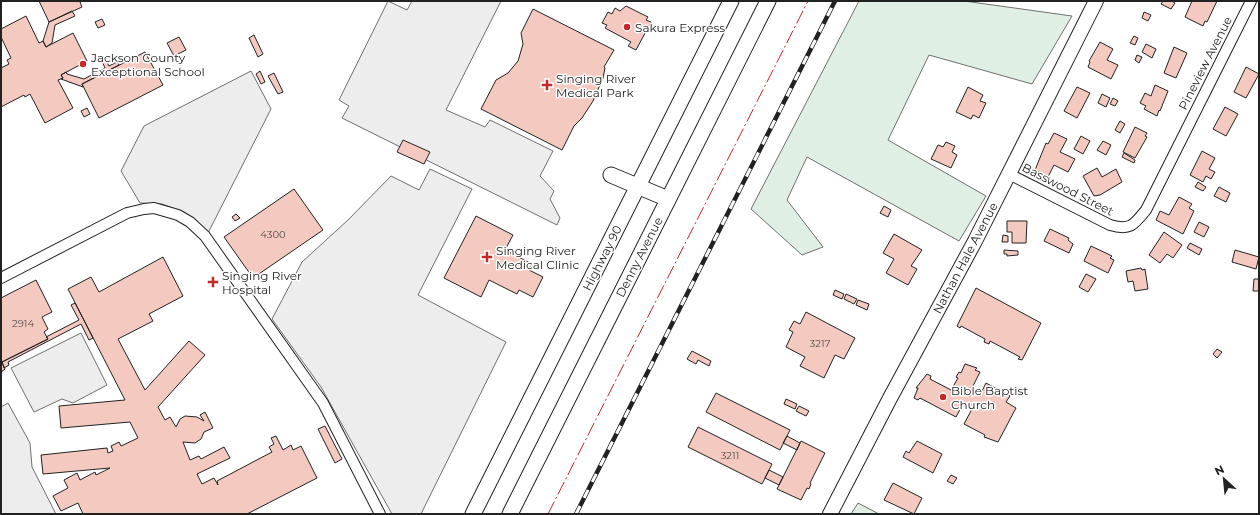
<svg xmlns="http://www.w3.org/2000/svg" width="1260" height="515" font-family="Montserrat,sans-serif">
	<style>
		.green { fill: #e0efe3; stroke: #6f6f6f }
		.parking { fill: #ededed; stroke: #6f6f6f }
		.building { fill: #f3c9c0; stroke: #222 }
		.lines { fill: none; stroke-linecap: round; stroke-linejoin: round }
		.street-casing { stroke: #222; stroke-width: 12 }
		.secondary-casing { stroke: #222; stroke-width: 16 }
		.primary-casing { stroke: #222; stroke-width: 17 }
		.street { stroke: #fff; stroke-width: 10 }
		.secondary { stroke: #fff; stroke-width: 14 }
		.primary { stroke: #fff; stroke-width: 15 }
		.rail-casing { stroke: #222; stroke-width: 4.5 }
		.rail { stroke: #fff; stroke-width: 3; stroke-dasharray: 9; stroke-linecap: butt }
		.power { stroke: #c62828; stroke-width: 1; stroke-dasharray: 14 3 2 3; stroke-linecap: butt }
		.poi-dot { fill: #c62828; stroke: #fff; stroke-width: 1.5 }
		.labels { text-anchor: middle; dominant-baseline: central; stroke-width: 3; stroke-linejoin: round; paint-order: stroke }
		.number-label { font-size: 10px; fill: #564c4a }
		.poi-label { font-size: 12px; fill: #222; stroke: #fff; text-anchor: start }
		.street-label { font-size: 12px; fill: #222; stroke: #fff }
	</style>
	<rect width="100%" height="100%" fill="#fff"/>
	<!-- green -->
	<path class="green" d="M859,1H964L1072,16L1032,84L929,55L888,140L986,196L959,241L807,157L787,200L823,247L802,255L751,209Z
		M858,503L879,514H851Z"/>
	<!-- parking -->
	<path class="parking" d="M388,1L407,10L412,1H501L446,110L485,127L490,120L553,151L540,176L554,191L550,199L560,218L557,225L342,118L349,106L339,100Z
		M251,71L271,109L208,233L184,212L162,204L140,203L121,171L144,126Z
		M430,169L472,189L418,295L506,342L421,514H392L321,387L272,319L302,262L348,220L391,176L419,190Z
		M81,333L107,385L73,403L62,399L34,412L11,368Z
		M8,403L30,443L32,467L56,514H1V407Z"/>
	<!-- building -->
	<path class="building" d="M39,1H82L80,2L82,7L49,22Z
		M1163,1H1172L1175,3L1171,9L1161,4Z
		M1192,1H1217L1207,22L1205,21L1203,26L1185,17Z
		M626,6L648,17L646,20L651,22L636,50L628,46L631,42L605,28L607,25L602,23L608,12L612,14L615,8L620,11Z
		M533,9L614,50L604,67L605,68L603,78L593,101L582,118L574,126L562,150L481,109L496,80L508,73L518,61L523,44L521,33Z
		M72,11L75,16L55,25L52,43L46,47L43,41L49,22Z
		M1144,12L1151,15L1148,21L1142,18Z
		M26,16L39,43L43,41L46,47L73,33L87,61L61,75L63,78L58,80L73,108L45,123L30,94L25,97L24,95L1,107V68L9,64L7,60L11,58L1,37V29Z
		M102,19L105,25L98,28L95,22Z
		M254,35L263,54L258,57L249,38Z
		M1134,36L1138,38L1135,45L1130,43Z
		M179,37L186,50L174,56L167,43Z
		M1100,42L1113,49L1107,60L1118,65L1111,79L1088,67L1090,62L1089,61Z
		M1146,44L1156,49L1152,58L1142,52Z
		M1174,47L1187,53L1176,78L1164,73Z
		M145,52L163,85L99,118L82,84Z
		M1137,55L1142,57L1139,63L1135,60Z
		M104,57L109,66L117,62L119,65L82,84L83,87L61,79L63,78L61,75L66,72L67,74L84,79L105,68L101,59Z
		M1246,67L1259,74L1246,98L1234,92Z
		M260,71L265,82L261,84L256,74Z
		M274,73L283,92L278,94L268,76Z
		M1155,85L1168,91L1160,111L1159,110L1157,116L1144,109L1146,106L1140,103L1145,93L1151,96Z
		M968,87L983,95L980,101L986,103L979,118L973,115L971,119L956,112Z
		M1077,87L1090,93L1077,118L1064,111Z
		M1102,94L1110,98L1106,107L1098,103Z
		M1113,98L1118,101L1115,106L1110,104Z
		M1225,107L1238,114L1226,136L1213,129Z
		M87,108L90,114L84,117L81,111Z
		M1120,121L1125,124L1120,133L1115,130Z
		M1135,127L1147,133L1145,136L1147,137L1135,158L1123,152Z
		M1054,133L1067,139L1060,152L1075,159L1068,172L1054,165L1048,177L1035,170L1046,143L1048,144Z
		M1081,136L1090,141L1083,154L1074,149Z
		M403,140L430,152L424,164L397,152Z
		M1103,141L1111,145L1106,155L1097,150Z
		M946,142L955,146L952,152L957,155L951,168L931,159L938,145L943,147Z
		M1202,151L1215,158L1209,169L1215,172L1211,179L1206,176L1203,182L1190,175Z
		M1124,153L1135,160L1134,163L1122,157Z
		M1097,168L1102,177L1116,169L1122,182L1100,195L1094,196L1083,176Z
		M1198,182L1206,187L1203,191L1195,187Z
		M1219,187L1230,193L1226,202L1214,196Z
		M294,189L323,230L253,278L224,237Z
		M1179,197L1192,204L1189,208L1194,211L1183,234L1156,220L1160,211L1169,215Z
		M884,206L891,210L888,217L880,213Z
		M236,214L240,218L235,221L232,217Z
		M476,216L513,235L505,250L532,264L529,270L543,277L533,297L519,290L517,294L489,280L481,297L444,278Z
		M1007,221H1027L1026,243H1012V232H1007Z
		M1199,222L1209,227L1204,237L1194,232Z
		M1050,229L1069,238L1068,240L1073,244L1069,253L1044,241Z
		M1164,232L1182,245L1173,258L1167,254L1160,263L1149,255Z
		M894,234L922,250L911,266L917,269L908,285L886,273L894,259L883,253Z
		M1003,235L1008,236V242H1002Z
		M1190,243L1202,249L1199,255L1187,248Z
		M1091,246L1112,256L1110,258L1114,260L1108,273L1084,261Z
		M1004,250L1018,251V255L1007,256V254H1004Z
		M1235,250L1259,257L1256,269L1232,262Z
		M163,257L183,296L149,314L153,321L118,339L145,390L189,341L205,355L158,407L165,420L170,417L176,427L180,419L185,416L197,417L204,421L200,415L205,412L213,428L204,432L201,439L195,443L183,442L190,460L199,456L201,459L224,447L230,458L197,474L202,484L214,478L218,485L217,481L272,452L269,447L274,444L271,438L276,436L283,450L291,445L293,450L301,446L317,478L247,514H83L78,503L61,511L53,496L68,488L64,480L77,473L80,480L95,472L96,475L110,468L43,474L41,455L107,448L108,453L113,451L111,446L119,442L121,446L138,438L130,422L61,428L59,406L125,400L68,289L91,277L99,292Z
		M1141,268L1142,270L1145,269L1148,289L1135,291L1133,281L1128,282L1126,271Z
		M1086,274L1096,279L1088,292L1079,287Z
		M1254,279H1259V291H1253Z
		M36,280L52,312L42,317L48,329L44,332L48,339L2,362L5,369L1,372V298Z
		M976,288L1041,323L1022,360L1018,359L1020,357L990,341L989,344L984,342L985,339L961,326L960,328L957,326Z
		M835,290L844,294L842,299L833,295Z
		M846,294L857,299L854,304L844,299Z
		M858,300L869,304L867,310L856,305Z
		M75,303L93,338L89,340L81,324L8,362L9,365L4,368L2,362L48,339L46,337L79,320L71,305Z
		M806,312L855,338L844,359L835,355L824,378L800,366L805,357L786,347L793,332L789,330L794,321L800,324Z
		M1217,349L1222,352L1217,358L1213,354Z
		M692,351L711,361L709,366L698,360L696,364L687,359Z
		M965,364L977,368L975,370L980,372L971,390L980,395L986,383L1010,396L1006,402L1016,408L998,442L984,437L985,435L964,424L972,409L963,404L956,417L920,398L918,400L914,398L918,388H916L927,374L931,376L930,379L951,390L958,378L956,377L959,372L961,373Z
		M716,393L790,430L780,450L706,412Z
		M786,399L797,404L795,409L784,404Z
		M799,406L809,411L806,416L796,411Z
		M325,426L342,459L335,463L318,429Z
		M698,427L772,464L762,484L688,447Z
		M787,436L800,443L797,450L783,443Z
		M801,441L825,453L810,483L811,484L809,489L807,488L801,500L777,489Z
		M917,441L942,454L933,473L903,457L906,451L909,453Z
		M769,470L783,477L779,485L765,478Z
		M951,475L957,478L953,484L947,481Z
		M893,483L922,498L914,514L884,500Z"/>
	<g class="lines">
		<defs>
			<path id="street" d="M1009,174L1110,225C1130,231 1134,225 1146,210L1251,1
				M1,278L127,213L144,209L154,208L178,215L190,222L205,236L323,403L380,514"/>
			<path id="secondary" d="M830,514L889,400L975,241L1096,1"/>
			<path id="primary" d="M611,175L668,199
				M473,514L731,1
				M510,514L768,1"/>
		</defs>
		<!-- street casing -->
		<use href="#street" class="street-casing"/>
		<!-- secondary casing -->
		<use href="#secondary" class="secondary-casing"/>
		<!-- primary casing -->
		<use href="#primary" class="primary-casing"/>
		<!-- street -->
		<use href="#street" class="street"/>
		<!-- secondary -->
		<use href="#secondary" class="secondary"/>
		<!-- primary -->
		<use href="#primary" class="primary"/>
		<defs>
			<path id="rail" d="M576,514L835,1"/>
		</defs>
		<!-- rail casing -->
		<use href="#rail" class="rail-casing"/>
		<!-- rail -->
		<use href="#rail" class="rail"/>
		<!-- power -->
		<path class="power" d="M548,514L808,1"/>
	</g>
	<!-- markers -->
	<g class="poi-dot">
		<circle cx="627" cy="27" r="4"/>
		<circle cx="83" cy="64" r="4"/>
		<path d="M545 79h4v4h4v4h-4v4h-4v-4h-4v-4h4z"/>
		<path d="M485 251h4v4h4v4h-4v4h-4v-4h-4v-4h4z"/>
		<path d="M211 276h4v4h4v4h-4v4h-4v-4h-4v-4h4z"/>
		<circle cx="943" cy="397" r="4"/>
	</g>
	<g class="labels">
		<!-- number labels -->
		<g class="number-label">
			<text x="273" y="234">4300</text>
			<text x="23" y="323">2914</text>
			<text x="820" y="343">3217</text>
			<text x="730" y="455">3211</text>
		</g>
		<!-- poi labels -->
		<g class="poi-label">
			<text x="635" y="27">Sakura Express</text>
			<text x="91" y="57">Jackson County<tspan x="91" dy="14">Exceptional School</tspan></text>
			<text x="556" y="78">Singing River<tspan x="556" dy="14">Medical Park</tspan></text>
			<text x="496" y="250">Singing River<tspan x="496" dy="14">Medical Clinic</tspan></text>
			<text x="222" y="275">Singing River<tspan x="222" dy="14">Hospital</tspan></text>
			<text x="951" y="390">Bible Baptist<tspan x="951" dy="14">Church</tspan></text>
		</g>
		<!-- street labels -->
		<g class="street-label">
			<text transform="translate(1205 63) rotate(-63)">Pineview Avenue</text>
			<text transform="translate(1068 189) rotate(27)">Basswood Street</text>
			<text transform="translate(639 257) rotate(-63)">Denny Avenue</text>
			<text transform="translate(602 258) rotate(-63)">Highway 90</text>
			<text transform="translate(965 258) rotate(-62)">Nathan Hale Avenue</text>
		</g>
	</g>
	<!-- border -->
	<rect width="1260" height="515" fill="none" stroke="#222222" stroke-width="4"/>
	<!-- north arrow -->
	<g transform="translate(1224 479) rotate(333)" stroke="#ffffff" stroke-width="3" paint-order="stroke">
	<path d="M0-3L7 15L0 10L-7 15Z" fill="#222222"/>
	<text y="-6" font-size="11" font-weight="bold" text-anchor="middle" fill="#222222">N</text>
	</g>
</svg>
